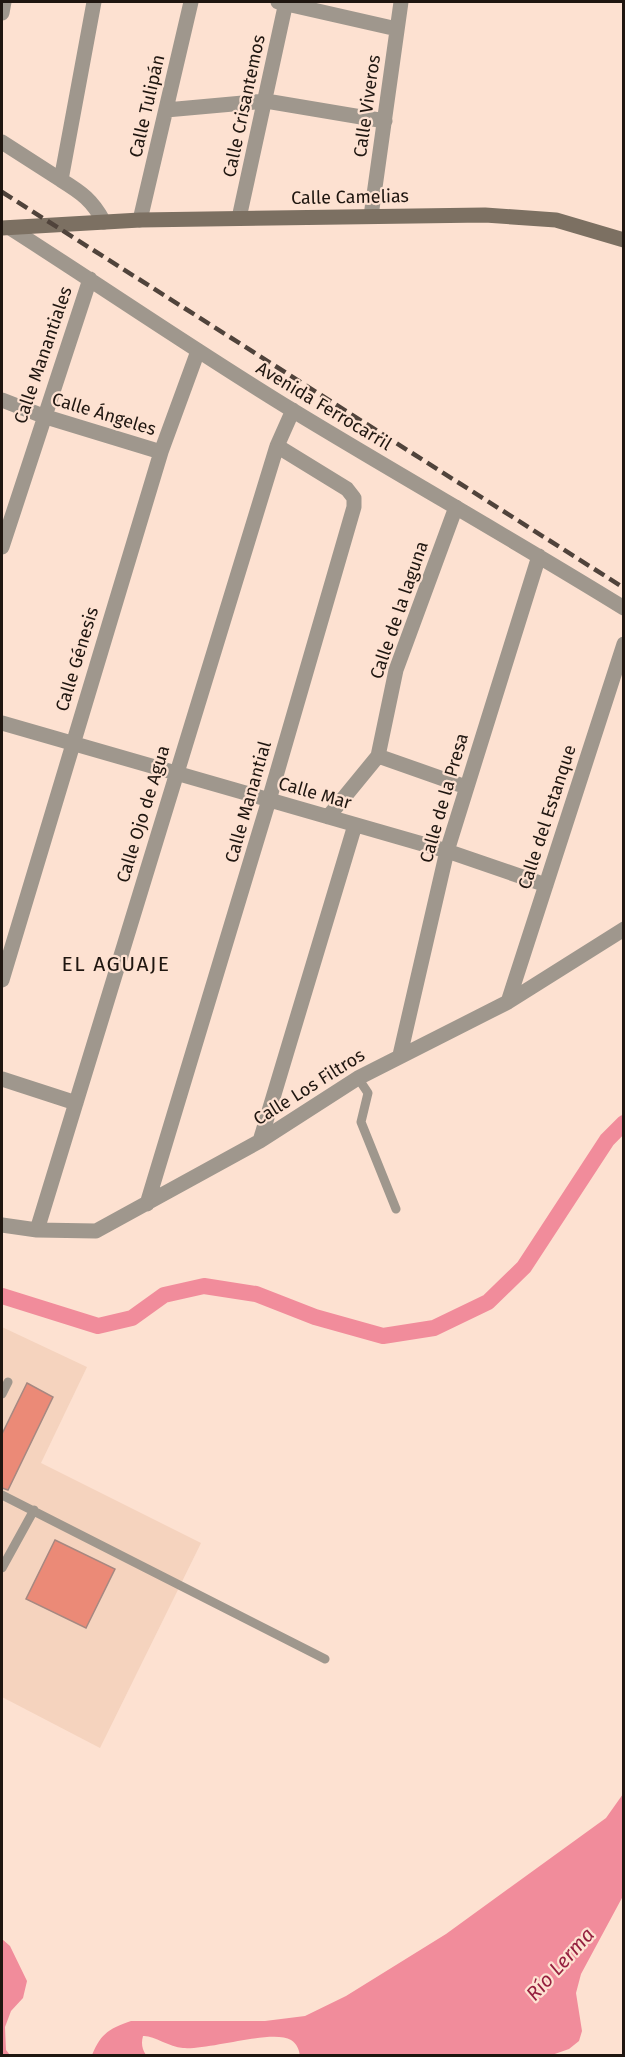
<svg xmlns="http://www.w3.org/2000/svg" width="625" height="2057" font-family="'Fira Sans',sans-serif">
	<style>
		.built { fill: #f5d3be }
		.water { fill: #f18c9b }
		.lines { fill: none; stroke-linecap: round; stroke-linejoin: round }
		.canal { stroke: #f18c9b; stroke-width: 16 }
		.building { fill: #eb8a77; stroke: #a68881; stroke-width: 1.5 }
		.lane { stroke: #9f978d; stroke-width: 9 }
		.street { stroke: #9f978d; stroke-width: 15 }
		.secondary { stroke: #7c7062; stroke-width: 15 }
		.rail { stroke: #50433b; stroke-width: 4.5; stroke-dasharray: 12 6; stroke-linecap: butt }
		.labels { text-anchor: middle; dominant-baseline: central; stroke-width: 4.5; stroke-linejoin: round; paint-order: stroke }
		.street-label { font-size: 18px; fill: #1f1610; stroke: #fde1d1 }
		.water-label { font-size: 20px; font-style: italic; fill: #951f3e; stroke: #fde1d1 }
		.quarter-label { font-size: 21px; letter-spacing: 1.5px; fill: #1f1610; stroke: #fde1d1 }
	</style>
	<rect width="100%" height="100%" fill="#fde1d1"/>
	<!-- built -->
	<path class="built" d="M2,1327L87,1367L41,1463L201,1543L100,1748L2,1697Z"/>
	<!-- water -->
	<path class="water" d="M623,1794V1896L581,1974L576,1993L582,2031L579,2041L569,2049L549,2056H300C299,2049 297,2044 291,2040C272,2029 210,2050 183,2048C169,2047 153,2035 143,2036C141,2043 142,2049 146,2055H92C101,2033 109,2029 131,2021H265L305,2016L346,1996L446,1934L606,1818Z
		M2,1939L10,1946L27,1981L23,1998L11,2011L5,2027L6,2050L10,2055H2Z"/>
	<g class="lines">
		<!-- canal -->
		<path class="canal" d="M2,1296L98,1326L132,1318L164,1295L204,1286L256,1294L315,1317L383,1336L434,1328L488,1302L524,1267L607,1140L624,1123"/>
	</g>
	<!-- building -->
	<path class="building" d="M27,1383L53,1397L8,1490L2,1488V1434Z
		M55,1540L115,1569L86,1628L26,1599Z"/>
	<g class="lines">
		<!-- lane -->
		<path class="lane" d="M358,1078L368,1093L361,1122L396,1209
			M2,1394L8,1382
			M2,1495L325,1659
			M2,1568L34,1510"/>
		<!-- street -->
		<path class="street" d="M94,2L61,180C82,193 92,200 104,222
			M278,2L397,29
			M2,13L4,2
			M166,110L266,101L385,121
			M2,142L61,180
			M371,216L401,2
			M239,218L286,2
			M140,220L191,2
			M10,228C104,288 197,352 292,410C402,477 514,540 624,608
			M2,400L43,416L161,452
			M2,547L90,279
			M2,723L447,851L546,885
			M378,756L466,787
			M328,817L378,756L396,670L456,507
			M2,980L161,452L198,351
			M508,1002L624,644
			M400,1055L447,851L539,556
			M2,1079L76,1103
			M260,1141L355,825
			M147,1204L269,800L354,507V498L347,489L277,446
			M2,1225L37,1230L96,1231L260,1141L358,1078L508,1002L624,929
			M37,1230L277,446L293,410"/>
		<!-- secondary -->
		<path class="secondary" d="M2,228L140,220L485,215L556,220L624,240"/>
		<!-- rail -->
		<path class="rail" d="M2,192L624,588"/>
	</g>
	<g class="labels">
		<!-- street labels -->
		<g class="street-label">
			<text transform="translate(147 106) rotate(-77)">Calle Tulipán</text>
			<text transform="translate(244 106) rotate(-78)">Calle Crisantemos</text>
			<text transform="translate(367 106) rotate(-82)">Calle Viveros</text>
			<text transform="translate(350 197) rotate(-1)">Calle Camelias</text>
			<text transform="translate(43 355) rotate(-71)">Calle Manantiales</text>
			<text transform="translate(324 406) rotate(31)">Avenida Ferrocarril</text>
			<text transform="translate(104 414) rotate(17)">Calle Ángeles</text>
			<text transform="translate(399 610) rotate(-71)">Calle de la laguna</text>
			<text transform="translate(77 659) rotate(-73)">Calle Génesis</text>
			<text transform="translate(315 793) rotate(16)">Calle Mar</text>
			<text transform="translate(444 798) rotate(-74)">Calle de la Presa</text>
			<text transform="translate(248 802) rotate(-74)">Calle Manantial</text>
			<text transform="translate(143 814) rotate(-73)">Calle Ojo de Agua</text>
			<text transform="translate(547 817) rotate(-72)">Calle del Estanque</text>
			<text transform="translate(309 1087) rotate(-32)">Calle Los Filtros</text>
		</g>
		<!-- water labels -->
		<g class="water-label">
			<text transform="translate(560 1964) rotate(-48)">Río Lerma</text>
		</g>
		<!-- quarter labels -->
		<g class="quarter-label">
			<text x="116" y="964">EL AGUAJE</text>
		</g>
	</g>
	<!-- border -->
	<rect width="625" height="2057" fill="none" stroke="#1f1610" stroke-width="6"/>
</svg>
